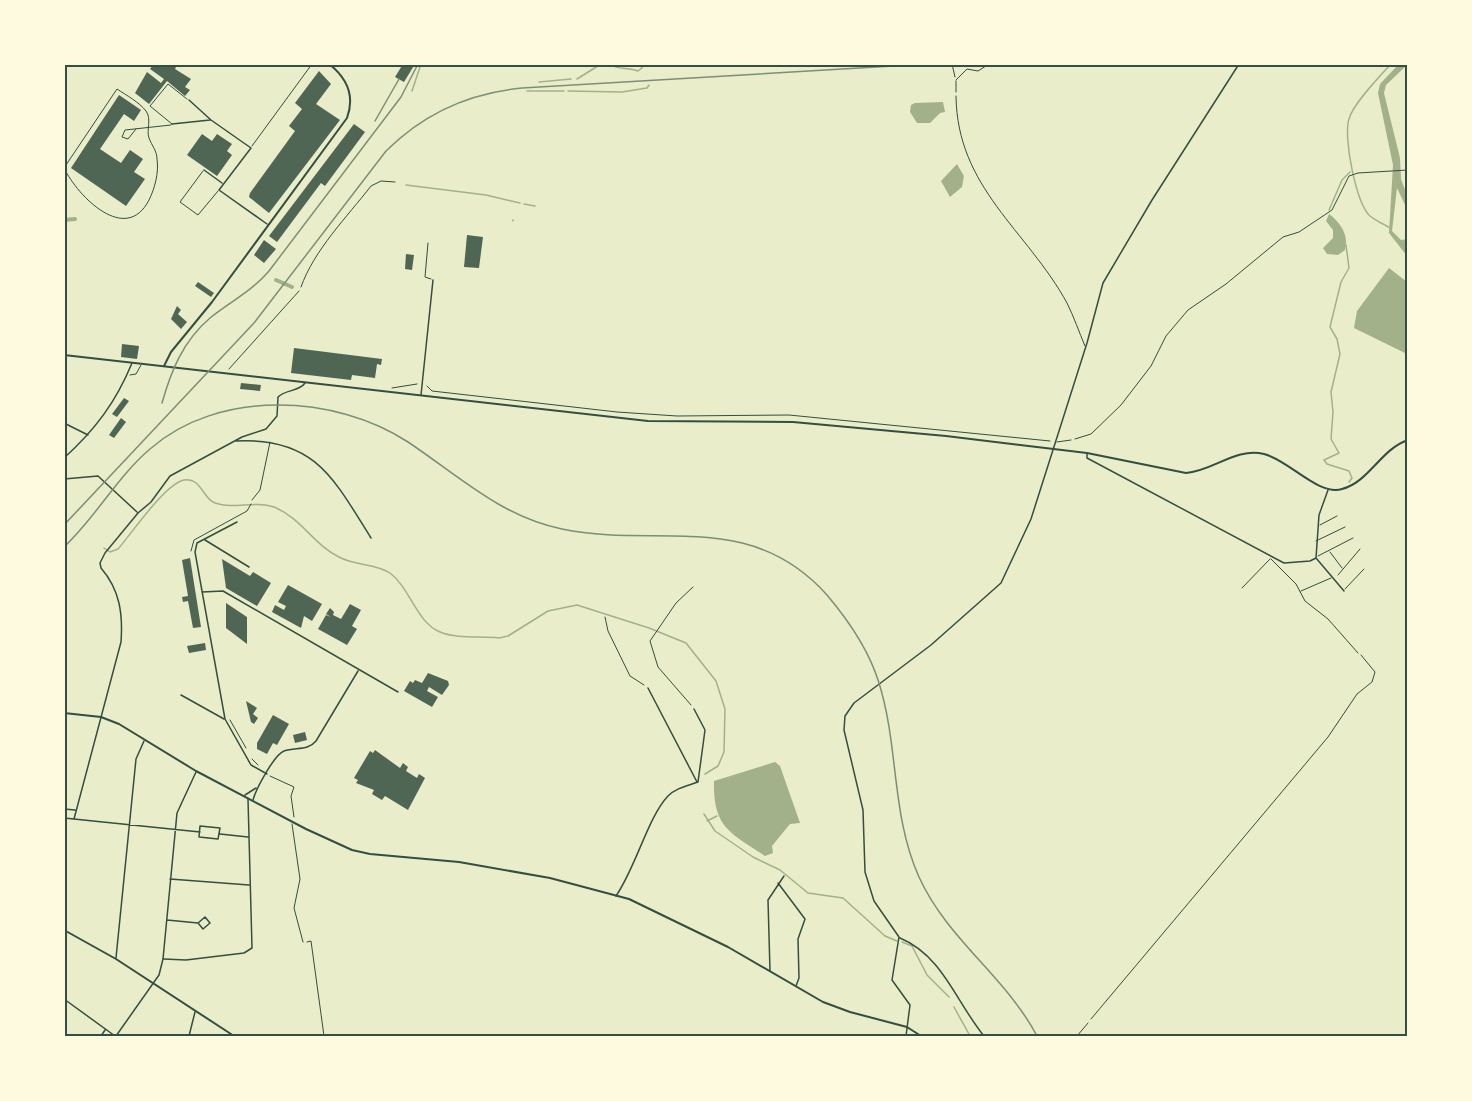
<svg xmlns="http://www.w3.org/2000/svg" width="1472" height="1101" font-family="'Work Sans',sans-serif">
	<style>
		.water { fill: #a3b18a }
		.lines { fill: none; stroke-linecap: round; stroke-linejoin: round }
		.stream { stroke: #a3b18a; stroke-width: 1.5 }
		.canal { stroke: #a3b18a; stroke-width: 4 }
		.building { fill: #4f6655 }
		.path { stroke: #344e41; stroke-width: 1 }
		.service { stroke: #344e41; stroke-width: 1 }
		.minor { stroke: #344e41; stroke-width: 1.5 }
		.tertiary { stroke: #344e41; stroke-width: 2 }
		.secondary { stroke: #344e41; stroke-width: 2 }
		.rail { stroke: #7c8e77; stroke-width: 1.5 }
		.neatline { fill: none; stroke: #344e41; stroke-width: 2 }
	</style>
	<rect width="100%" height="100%" fill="#e9edc9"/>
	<!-- water -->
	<path class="water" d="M1398,65H1407L1386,85L1384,93L1400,158L1401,179L1407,195V209L1397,188L1392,231L1401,240L1407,239V256L1389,233L1393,165L1378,93L1380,84Z
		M943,102L945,112L940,113L930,123H917L910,112L911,105L915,103Z
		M957,164L964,176L962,187L950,197L941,181Z
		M1329,214C1341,223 1349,235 1345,250L1338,255L1327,254L1323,248L1333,238V230L1326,221Z
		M1389,268L1407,282V354L1354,328L1357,311Z
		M775,762L780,766L800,823L790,824L772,846L773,853L765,856C729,832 713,827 714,781Z"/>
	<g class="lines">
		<!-- stream -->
		<path class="stream" d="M609,64C618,70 628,67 638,71L642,68L641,64
			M577,79L601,64
			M539,82L571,79
			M412,91L421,64
			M527,91H564
			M568,91L622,92L647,88L649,85
			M406,185L486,195L520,203
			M524,204L535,206
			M1329,210L1342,180L1350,172
			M513,221V220
			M1390,228C1384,224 1376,221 1370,216C1356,203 1343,137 1349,119C1353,104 1379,77 1391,64
			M1346,245L1349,268L1341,282L1330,327L1337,339L1340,354L1331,392L1333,412L1331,439L1339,453L1324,460L1327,464L1349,471L1352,478L1349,482
			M104,548L110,552L118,549C132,533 165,484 184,480C201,477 203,499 215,503C234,510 254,500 274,507C301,518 314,545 339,557C355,566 375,563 390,573C410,588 417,623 440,632C457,639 481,636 499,638L508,636L548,611L577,605L649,628L686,643L716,681L725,709L724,752L718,766L705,774
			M704,814L715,831L753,857L780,870L808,893L843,898L885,936L897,941
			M707,821L717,816
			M902,942L912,946L927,975L949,997
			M954,1007L970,1036"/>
		<!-- canal -->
		<path class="canal" d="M64,220L75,219
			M276,280L292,287"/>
	</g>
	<!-- building -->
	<path class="building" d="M154,64H173L176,67L175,69L191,79L185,87L190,90L185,96L167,81L149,104L135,93L147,72L161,83L164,79L150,69Z
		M403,64H415L404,82L395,77Z
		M319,71L331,84L316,104L340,120L269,213L249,197L250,193L295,131L289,126L302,109L295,103Z
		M119,95L141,110L134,121L124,114L100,149L121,163L130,150L143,159L134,172L145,179L126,206L71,168Z
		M354,124L365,132L325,186L321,183L277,242L269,236Z
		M202,134L212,141L217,134L232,144L227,151L232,155L217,176L187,155Z
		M467,235L483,237L479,268L464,267Z
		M264,240L276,249L264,263L254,255Z
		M406,254L414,255L412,270L405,269Z
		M198,282L214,293L211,297L195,286Z
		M177,306L181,310L178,314L187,322L181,329L171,319Z
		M122,344L139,346L137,359L121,357Z
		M294,348L382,359L381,365L377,364L375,378L352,375L351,380L291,373Z
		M241,383L261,385L260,391L240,389Z
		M124,398L129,401L117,417L112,414Z
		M121,418L126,422L114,438L109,435Z
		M190,558L201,627L193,628L188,601L183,602L182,597L188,596L182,560Z
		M222,559L250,576L253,572L271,583L257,606L226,588Z
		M288,585L322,604L312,621L304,616L301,628L272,612L275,605L284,610L286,606L278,602Z
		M226,603L247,617V644L226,628Z
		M350,604L361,610L352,626L357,629L347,645L318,629L326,615L331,617L326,614L330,608L334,612L333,615L341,619Z
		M205,643L206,650L189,653L187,646Z
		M428,673L448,681L449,685L442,695L429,687L427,691L438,697L432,707L404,691L410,681L413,683L415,680L422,683Z
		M246,701L257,708L253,714L258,718L254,724L251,722Z
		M273,715L289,724L277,745L273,743L267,754L257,749V743Z
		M305,732L307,740L295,743L293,735Z
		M375,750L400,768L403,763L408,767L406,771L417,778L419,774L425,778L408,810L385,796L382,800L372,794L374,790L356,783L358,780L354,778L370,751L373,753Z"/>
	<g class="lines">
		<!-- path -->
		<path class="path" d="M952,64L955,77
			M956,80L967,69L978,71L989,64
			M956,81V92
			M301,287C314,250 347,217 371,186L381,181L395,182
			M427,386L432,391L617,412L677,416L789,415L1050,441
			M392,388L417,384
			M1075,439L1091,434L1121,405L1151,366L1166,336L1188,310L1226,284L1283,237L1299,232L1332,210L1349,176L1358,173L1408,170
			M191,551L194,540L247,511L251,504
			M605,617L608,631L630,676L644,685
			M691,705L658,667L650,641L676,603L693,587
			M230,720L246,748
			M252,759L258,765
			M270,776L294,787L291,796L294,817
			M307,942L311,941L324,1036
			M1091,1019L1328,737L1357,694L1372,682L1375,672L1361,655"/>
		<!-- service -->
		<path class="service" d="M956,96C957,188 1027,230 1067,303C1074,317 1079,332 1085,346
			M172,124L150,106L168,84L187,99
			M136,129L128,139L122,137L125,130L171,125
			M252,146L312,64
			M64,168L117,89C126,95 139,102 146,111C152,119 146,130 149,138C152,146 157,151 157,159C159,172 155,188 149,200C126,245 78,197 64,168
			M203,171L180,202L198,215L218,191
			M428,243L425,277L431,279
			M229,369L299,291
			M130,375L136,374L141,365
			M1057,442L1071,440
			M252,500L260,490L270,442
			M1320,525L1337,516
			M1316,541L1345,527
			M1330,552L1342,568
			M1318,556L1353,538
			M1271,559L1296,584L1305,601L1328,619L1358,653
			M1338,575L1360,549
			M1242,588L1270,559
			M1345,589L1364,569
			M1301,591L1331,578
			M292,824L300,879L294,908L303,942
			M1077,1036L1088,1023"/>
		<!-- minor -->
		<path class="minor" d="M189,100L211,120L251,148L219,190L267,224
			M172,124L210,120
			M204,170L222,183
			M421,395L433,280
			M64,423L88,435
			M236,441C315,437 334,479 371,538
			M1087,454V458L1284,563L1310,561L1316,558
			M64,458C95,430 116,402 132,363
			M64,479L98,476L137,512
			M1328,490L1319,515L1316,558L1344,591
			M237,522L197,543L195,552L225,719L251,765L267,774
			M205,540L249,567
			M202,592L223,591L398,692
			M648,688L697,782
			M181,695L224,719
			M694,709L705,730L698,782
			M245,795L256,788
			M253,800C256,789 274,755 284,751C296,747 308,751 316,741L358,671
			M64,809L75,810
			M64,818L200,832
			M74,819L121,642C123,614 120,590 101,568L100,563L105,553L138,513L151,502L170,476L242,437L266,429L277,416L278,397C286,389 299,392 305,383
			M200,826L220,828L218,839L199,837Z
			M220,834L248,837
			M170,879L249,885
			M778,883L805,919L798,939L799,978L796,986
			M616,896C636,867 648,817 668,796C676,788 687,786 698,782
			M167,920L198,923L205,917L210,923L203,929L198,923
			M900,938C943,956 956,1002 984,1036
			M116,958L136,759L144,741
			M164,959L186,960L244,953L252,948L248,799
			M770,971L768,900L784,876
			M64,999L115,1036
			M101,1036L105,1030
			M116,1036L159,975L163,959L177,813L196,772
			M189,1036L195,1012
			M906,1036L910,1005L892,980L899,937L874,901L865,872L863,810L844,730L845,716L854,703L931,645L1001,583L1031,519L1087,343L1103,283L1152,200L1239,64"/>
		<!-- tertiary -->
		<path class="tertiary" d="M64,713L101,717L119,724L196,771L306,829L352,850L370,854L459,862L550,878L629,899L728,947L823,1002L850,1012L907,1027L921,1036
			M64,930L116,959L234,1036"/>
		<!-- secondary -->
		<path class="secondary" d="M64,355L648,421L793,422L946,436L1087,453L1186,473C1213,471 1236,447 1264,454C1289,460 1318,496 1342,489C1369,482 1381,449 1408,440
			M164,366L171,352L212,302L347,118C355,96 347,78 329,64"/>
		<!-- rail -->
		<path class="rail" d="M375,121L399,79
			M162,403C171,371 183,341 210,318C230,302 252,291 269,271L401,97L418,64
			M64,525L254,323L386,151C424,113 469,93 522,88L927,64
			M64,547C96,517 117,477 150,449C218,389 335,394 408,442C459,476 500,516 562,529C656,549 749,508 827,595C849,621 869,650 879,683C899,747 891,815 919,877C947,939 1006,977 1037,1036"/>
	</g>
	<!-- border -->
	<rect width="1472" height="1101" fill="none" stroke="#fefae0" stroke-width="132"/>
	<rect x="66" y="66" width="1340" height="969" class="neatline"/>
</svg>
